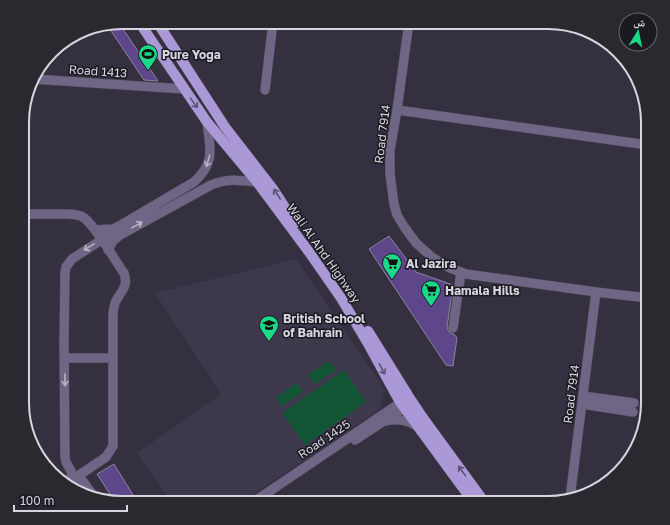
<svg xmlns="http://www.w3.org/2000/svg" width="670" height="525" font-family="'Golos Text','Noto Naskh Arabic',sans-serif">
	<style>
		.built { fill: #3e384d }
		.park { fill: #125635 }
		.building { fill: #5d468a; stroke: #8a8597 }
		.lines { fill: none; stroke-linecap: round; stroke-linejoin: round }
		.minor-casing { stroke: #514e5d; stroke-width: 10 }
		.major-casing { stroke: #514e5d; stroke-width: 11 }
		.minor { stroke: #6f6685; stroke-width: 9 }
		.major { stroke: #aa98d7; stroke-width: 10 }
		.oneway { stroke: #5b5373 }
		.oneway2 { stroke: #b8b4c4 }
		.labels { text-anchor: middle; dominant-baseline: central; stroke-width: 3; stroke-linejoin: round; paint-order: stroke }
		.poi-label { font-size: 12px; font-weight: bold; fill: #d7d5df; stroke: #1b1a21; text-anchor: start }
		.street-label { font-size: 12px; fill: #d7d5df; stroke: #1b1a21 }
		.rim { fill: none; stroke: #d7d5df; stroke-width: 2 }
	</style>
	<rect width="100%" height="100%" fill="#343040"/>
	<!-- built -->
	<path class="built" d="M296,259L385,390L379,410L240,503H172L137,453L221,394L155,293Z"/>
	<!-- park -->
	<path class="park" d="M329,361L336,370L315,384L308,375Z
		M344,370L366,402L305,445L282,413Z
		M297,383L303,392L282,406L276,397Z"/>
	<!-- building -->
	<path class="building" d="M119,23L158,81L144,80L107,25Z
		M389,236L416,272L453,285L447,327L449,332L452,334H454L457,338L453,366L446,365L369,249Z
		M114,464L138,503L115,502L97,474Z"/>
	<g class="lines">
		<defs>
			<path id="minor" d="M409,22L397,110L390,150V174L394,204L397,215L405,228L416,243L433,258L450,268L466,274L596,292L648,298
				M98,26L99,27
				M33,79L184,89
				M265,90L273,22
				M397,110L648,145
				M23,214C34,214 45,214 57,214C65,214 74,213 81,216C93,221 115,261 124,273C129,288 120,291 115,303C114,307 113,312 113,316V446L106,457L66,484
				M95,230L113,229L121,225L194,182C216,162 210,149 207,122
				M108,250L113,241L120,235L211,185C227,178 240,180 257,182
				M453,328L461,272
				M65,358H113
				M583,396L634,403
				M582,404L633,412
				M386,421C398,418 408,420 418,427
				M355,440L410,404
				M79,476L95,498
				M79,492L73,484L71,471L66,462L65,457L64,344L65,272L66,267L72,259L115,231L121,225
				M571,494L583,496
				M570,498L596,292
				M252,503L409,397"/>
			<path id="major" d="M139,22L207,122L257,182L309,252L341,298L370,347L400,402L474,503
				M157,22L225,127L273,189L295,223
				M368,331L409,397L423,418L485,503"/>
		</defs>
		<!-- minor casing -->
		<use href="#minor" class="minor-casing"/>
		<!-- major casing -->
		<use href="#major" class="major-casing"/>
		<!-- minor -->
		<use href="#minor" class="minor"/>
		<!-- major -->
		<use href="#major" class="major"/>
	</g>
	<!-- one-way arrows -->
	<defs><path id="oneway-shaft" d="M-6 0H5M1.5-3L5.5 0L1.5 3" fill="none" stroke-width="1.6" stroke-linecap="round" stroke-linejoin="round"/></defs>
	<g class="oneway">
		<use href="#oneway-shaft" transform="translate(194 103) rotate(55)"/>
		<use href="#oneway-shaft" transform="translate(277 194) rotate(-123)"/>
		<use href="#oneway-shaft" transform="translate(382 369) rotate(62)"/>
		<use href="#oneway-shaft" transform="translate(462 471) rotate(-126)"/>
	</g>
	<g class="oneway2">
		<use href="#oneway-shaft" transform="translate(208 161) rotate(106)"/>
		<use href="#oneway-shaft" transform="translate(137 225) rotate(-29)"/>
		<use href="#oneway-shaft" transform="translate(89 247) rotate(148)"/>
		<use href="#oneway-shaft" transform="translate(65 380) rotate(90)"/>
	</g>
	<!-- icons -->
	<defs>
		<symbol id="stadium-pin" viewBox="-11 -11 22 30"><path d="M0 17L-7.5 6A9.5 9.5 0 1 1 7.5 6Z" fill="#19d989" stroke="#1b1a21"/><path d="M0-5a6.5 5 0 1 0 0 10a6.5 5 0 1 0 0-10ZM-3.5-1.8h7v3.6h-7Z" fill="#111"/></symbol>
		<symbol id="supermarket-pin" viewBox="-11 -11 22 30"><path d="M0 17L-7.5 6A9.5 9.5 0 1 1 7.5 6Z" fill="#19d989" stroke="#1b1a21"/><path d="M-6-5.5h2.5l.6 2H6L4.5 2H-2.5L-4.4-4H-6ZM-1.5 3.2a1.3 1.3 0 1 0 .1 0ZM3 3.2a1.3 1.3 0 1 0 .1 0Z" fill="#111"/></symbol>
		<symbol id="school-pin" viewBox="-11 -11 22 30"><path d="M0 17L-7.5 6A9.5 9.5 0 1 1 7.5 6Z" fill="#19d989" stroke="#1b1a21"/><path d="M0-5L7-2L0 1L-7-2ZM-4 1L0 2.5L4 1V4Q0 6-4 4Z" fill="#111"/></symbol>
	</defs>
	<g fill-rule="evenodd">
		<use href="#stadium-pin" x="137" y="43" width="22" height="30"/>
		<use href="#supermarket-pin" x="381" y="252" width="22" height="30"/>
		<use href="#supermarket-pin" x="420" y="279" width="22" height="30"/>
		<use href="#school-pin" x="258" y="314" width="22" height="30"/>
	</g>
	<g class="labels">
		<!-- poi labels -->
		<g class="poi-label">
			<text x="162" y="54">Pure Yoga</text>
			<text x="406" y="263">Al Jazira</text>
			<text x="445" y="290">Hamala Hills</text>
			<text x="283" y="318">British School<tspan x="283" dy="14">of Bahrain</tspan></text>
		</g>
		<!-- street labels -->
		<g class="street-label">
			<text transform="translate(98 71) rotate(4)">Road 1413</text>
			<text transform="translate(382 134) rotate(-83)">Road 7914</text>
			<text transform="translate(324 253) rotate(55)">Wali Al Ahd Highway</text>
			<text transform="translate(571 394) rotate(-83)">Road 7914</text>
			<text transform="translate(324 439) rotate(-34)">Road 1425</text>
		</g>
	</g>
	<!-- crop -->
	<path d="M0 0H670V525H0ZM122 29H548A93 93 0 0 1 641 122V403A93 93 0 0 1 548 496H122A93 93 0 0 1 29 403V122A93 93 0 0 1 122 29Z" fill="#2a2930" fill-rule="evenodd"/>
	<path class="rim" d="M122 29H548A93 93 0 0 1 641 122V403A93 93 0 0 1 548 496H122A93 93 0 0 1 29 403V122A93 93 0 0 1 122 29Z"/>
	<!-- north arrow -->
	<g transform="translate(638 32) rotate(10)"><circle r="19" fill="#1b1a21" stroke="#66656d"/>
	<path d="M0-3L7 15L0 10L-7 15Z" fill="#19d989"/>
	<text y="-6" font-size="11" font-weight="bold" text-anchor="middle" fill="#d7d5df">ش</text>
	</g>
	<!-- scale -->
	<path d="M14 505v6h113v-6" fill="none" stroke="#d7d5df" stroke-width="2"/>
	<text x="20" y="505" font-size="12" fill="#d7d5df" stroke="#1b1a21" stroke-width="3" paint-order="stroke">100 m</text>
</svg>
